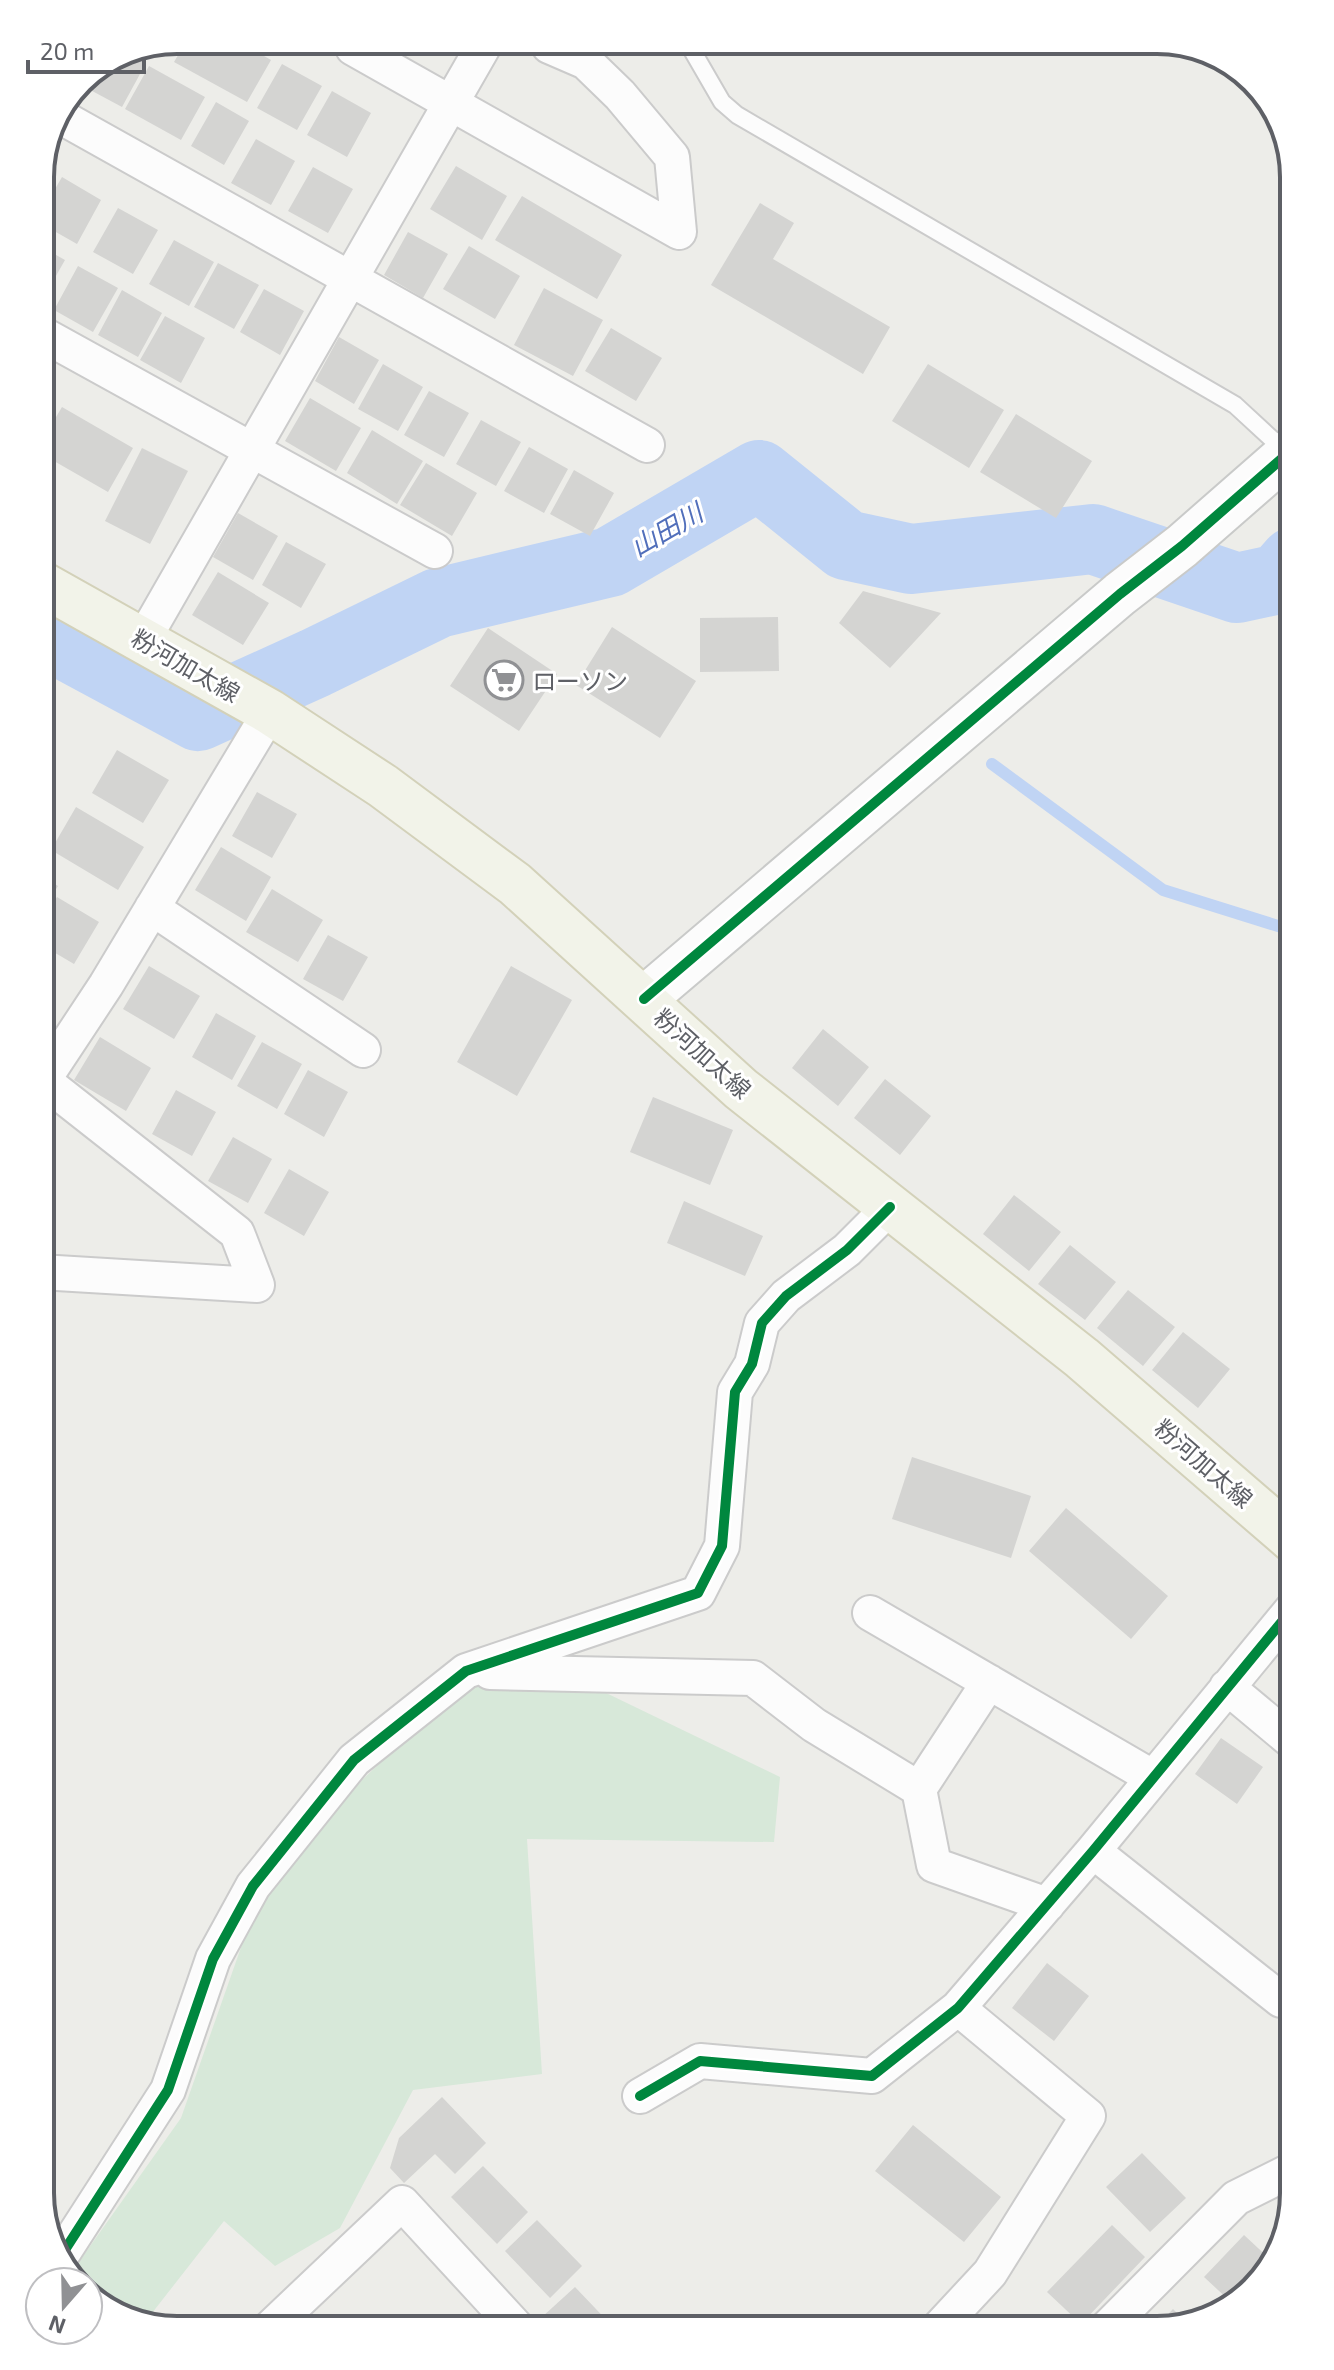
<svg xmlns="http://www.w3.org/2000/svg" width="1334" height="2370" font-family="'Exo 2','Noto Sans JP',sans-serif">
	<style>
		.green { fill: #d7e8d9 }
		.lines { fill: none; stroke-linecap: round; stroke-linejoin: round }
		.stream { stroke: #c0d4f4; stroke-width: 12 }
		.river { stroke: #c0d4f4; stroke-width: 70 }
		.building { fill: #d4d4d2 }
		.lane-casing { stroke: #cbcbcb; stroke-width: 20 }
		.street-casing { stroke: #cbcbcb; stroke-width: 38 }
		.secondary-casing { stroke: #c9cac9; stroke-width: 48 }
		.primary-casing { stroke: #d3d1b9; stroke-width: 48 }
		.lane { stroke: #fcfcfc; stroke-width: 16 }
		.street { stroke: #fcfcfc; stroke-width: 34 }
		.secondary { stroke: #fcfcfc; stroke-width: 44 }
		.primary { stroke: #f2f3e9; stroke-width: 44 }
		.cycleway-casing { stroke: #fff; stroke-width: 15 }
		.cycleway { stroke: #00873e; stroke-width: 10 }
		.labels { text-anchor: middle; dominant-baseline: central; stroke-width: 6; stroke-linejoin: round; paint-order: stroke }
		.street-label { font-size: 24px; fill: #5e6066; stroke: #fff }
		.poi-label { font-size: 24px; fill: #5e6066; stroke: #fff; text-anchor: start }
		.water-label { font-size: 26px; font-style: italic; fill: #516fbb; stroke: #fff }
		.rim { fill: none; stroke: #5e6066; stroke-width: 4 }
	</style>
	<rect width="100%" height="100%" fill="#edede9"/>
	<!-- green -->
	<path class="green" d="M515,1661L573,1677L780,1777L774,1842L527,1839L542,2074L413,2090L340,2228L275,2266L224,2221L145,2322L100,2307L88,2293V2282H79L71,2273L181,2118L257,1902L364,1778L441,1706Z"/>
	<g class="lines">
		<!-- stream -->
		<path class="stream" d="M992,764L1163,890L1294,931"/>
		<!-- river -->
		<path class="river" d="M40,631L198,716L315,663L438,603L610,562L759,475L846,545L911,559L1093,539L1237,588L1279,579L1294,562"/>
	</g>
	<!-- building -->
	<path class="building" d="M252,49L271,60L247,102L174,62L181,50Z
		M124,51L146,63L122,107L81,85L87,75Z
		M282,64L322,86L297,130L257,108Z
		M149,66L205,97L181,140L125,109Z
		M332,91L371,113L347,157L307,135Z
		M216,102L249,121L224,165L191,146Z
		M256,139L295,161L271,205L231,183Z
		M43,163L56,170L40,198V168Z
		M456,166L507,196L482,240L430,209Z
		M313,167L353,189L328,233L288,211Z
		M62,177L101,200L77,244L40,223V215Z
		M522,196L622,255L597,299L495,240Z
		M760,203L794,223L773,259L890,327L863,374L711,285Z
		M118,208L158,230L133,274L93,252Z
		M408,232L448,254L423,298L384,275Z
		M174,240L214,262L189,306L149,284Z
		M40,246L65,260L40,304Z
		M469,246L520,276L495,319L443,289Z
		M218,263L259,285L234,329L194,307Z
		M78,266L118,288L93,332L54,310Z
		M544,288L603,320L573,376L514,345Z
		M264,289L304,311L280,355L240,332Z
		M122,290L162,313L138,357L98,335Z
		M165,316L205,338L181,383L140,360Z
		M611,328L662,358L636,401L585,371Z
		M339,337L379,360L354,404L315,381Z
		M383,364L423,387L398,431L358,409Z
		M928,364L1004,410L969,468L892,421Z
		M429,391L469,413L444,457L404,435Z
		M40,393L50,398L40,414Z
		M310,398L361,428L336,471L285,441Z
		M62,407L133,448L108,492L40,453V444Z
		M1016,414L1092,461L1056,518L980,472Z
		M481,420L521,442L496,486L456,464Z
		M372,430L423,461L397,504L347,473Z
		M529,447L568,469L544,513L504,491Z
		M142,448L188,471L150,544L105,521Z
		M426,463L477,493L452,536L400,505Z
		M574,470L614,493L590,536L550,514Z
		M238,513L278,536L253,580L213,557Z
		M286,542L326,564L301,608L262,585Z
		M218,572L269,603L243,645L192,615Z
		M863,591L941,613L890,668L839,623Z
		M778,617L779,671L700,672V618Z
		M612,627L696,681L660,738L576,685Z
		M488,628L557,674L519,731L450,686Z
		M117,750L169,780L143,823L92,793Z
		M257,792L297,814L272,858L232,836Z
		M76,807L144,847L118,890L51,850Z
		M221,847L271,877L246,921L195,890Z
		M40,875L58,886L40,915Z
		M272,889L323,920L298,962L246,932Z
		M57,897L99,922L74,964L40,944V924Z
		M328,935L368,957L343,1001L303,979Z
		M149,966L200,996L174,1039L123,1009Z
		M511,966L572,1000L517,1096L457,1062Z
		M40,985L55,994L40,1019Z
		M216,1013L256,1036L232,1080L192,1057Z
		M823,1029L869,1067L838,1106L792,1068Z
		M100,1037L151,1068L126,1111L74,1080Z
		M262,1042L302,1064L277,1109L237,1086Z
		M308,1070L348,1092L324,1137L284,1114Z
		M885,1079L931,1116L900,1155L854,1118Z
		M176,1090L216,1112L192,1156L152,1134Z
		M653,1097L733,1130L710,1185L630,1152Z
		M233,1137L272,1159L248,1203L208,1181Z
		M289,1169L329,1192L304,1236L264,1213Z
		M1014,1195L1061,1232L1029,1271L983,1234Z
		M684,1201L763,1236L745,1276L667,1243Z
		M1070,1245L1116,1282L1085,1320L1038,1284Z
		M1128,1290L1175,1327L1143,1366L1097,1328Z
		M1183,1332L1230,1369L1198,1408L1152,1370Z
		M912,1457L1031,1496L1011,1558L892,1519Z
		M1066,1508L1168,1596L1131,1639L1029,1551Z
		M1221,1738L1263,1767L1237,1804L1195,1774Z
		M1047,1963L1089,1996L1054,2041L1012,2008Z
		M442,2097L486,2143L455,2174L435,2154L404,2183L390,2168L399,2138Z
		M913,2125L1001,2197L964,2242L875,2171Z
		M1142,2153L1186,2198L1150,2232L1106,2187Z
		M483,2166L528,2212L497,2244L451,2197Z
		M537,2220L582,2266L550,2298L505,2251Z
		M1112,2225L1145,2257L1081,2324L1047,2292Z
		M1244,2235L1273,2262L1271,2269L1232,2303L1204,2277Z
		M575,2287L616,2330H554L542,2317Z
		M1173,2309L1187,2323L1153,2330Z"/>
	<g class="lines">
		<defs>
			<path id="lane" d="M689,45L722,102L737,115L1235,405L1286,452"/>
			<path id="street" d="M353,48L679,232L672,157L620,95L586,62L549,46
				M63,118L647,445
				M40,333L435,551
				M143,640L483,47
				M152,908L363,1050
				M40,1085L106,985L270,712
				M40,1272L257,1285L237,1233L40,1078
				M870,1613L1152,1777
				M490,1672L753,1678L814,1725L919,1789L934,1865L1047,1905
				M1227,1687L1294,1743
				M919,1789L989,1682
				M1093,1851L1281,2000
				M640,2096L700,2061L872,2076L958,2008L1093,1851L1294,1607
				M59,2259L168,2090L213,1959L253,1886L354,1760L466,1671L698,1593L722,1546L735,1392L752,1364L762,1323L786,1296L847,1250L890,1207
				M268,2330L402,2203L519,2330
				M937,2330L990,2273L1088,2116L958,2008
				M1105,2330L1236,2198L1290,2171L1294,2178"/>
			<path id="secondary" d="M644,999L1120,594L1182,546L1294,448"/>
			<path id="primary" d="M40,583L270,712L383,786L515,884L741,1089L1082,1358L1294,1541"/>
		</defs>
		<!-- lane casing -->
		<use href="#lane" class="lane-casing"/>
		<!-- street casing -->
		<use href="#street" class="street-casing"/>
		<!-- secondary casing -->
		<use href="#secondary" class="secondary-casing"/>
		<!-- primary casing -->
		<use href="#primary" class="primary-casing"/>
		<!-- lane -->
		<use href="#lane" class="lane"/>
		<!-- street -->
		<use href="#street" class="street"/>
		<!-- secondary -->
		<use href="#secondary" class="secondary"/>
		<!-- primary -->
		<use href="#primary" class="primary"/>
		<defs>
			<path id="cycleway" d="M644,999L1120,594L1182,546L1294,448
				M640,2096L700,2061L872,2076L958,2008L1093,1851L1294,1607
				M59,2259L168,2090L213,1959L253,1886L354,1760L466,1671L698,1593L722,1546L735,1392L752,1364L762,1323L786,1296L847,1250L890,1207"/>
		</defs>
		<!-- cycleway casing -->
		<use href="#cycleway" class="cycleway-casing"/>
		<!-- cycleway -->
		<use href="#cycleway" class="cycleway"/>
	</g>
	<!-- icons -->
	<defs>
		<symbol id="supermarket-ring" viewBox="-11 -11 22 22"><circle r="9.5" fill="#fff" stroke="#909194" stroke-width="1.5"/><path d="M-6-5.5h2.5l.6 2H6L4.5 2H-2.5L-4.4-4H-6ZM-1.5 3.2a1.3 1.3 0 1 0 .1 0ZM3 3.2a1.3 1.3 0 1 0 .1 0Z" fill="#909194"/></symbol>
	</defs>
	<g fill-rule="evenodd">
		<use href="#supermarket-ring" x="482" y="658" width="44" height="44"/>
	</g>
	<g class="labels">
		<!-- street labels -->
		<g class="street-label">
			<text transform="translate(186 665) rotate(30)">粉河加太線</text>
			<text transform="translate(703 1053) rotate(42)">粉河加太線</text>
			<text transform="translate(1204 1463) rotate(41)">粉河加太線</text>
		</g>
		<!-- poi labels -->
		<g class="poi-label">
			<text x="532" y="680">ローソン</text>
		</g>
		<!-- water labels -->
		<g class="water-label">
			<text transform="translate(666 529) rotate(-30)">山田川</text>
		</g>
	</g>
	<!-- crop -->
	<path d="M0 0H1334V2370H0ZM177 54H1157A123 123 0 0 1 1280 177V2193A123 123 0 0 1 1157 2316H177A123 123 0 0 1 54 2193V177A123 123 0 0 1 177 54Z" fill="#fff" fill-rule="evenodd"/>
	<path class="rim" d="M177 54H1157A123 123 0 0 1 1280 177V2193A123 123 0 0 1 1157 2316H177A123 123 0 0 1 54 2193V177A123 123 0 0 1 177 54Z"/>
	<!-- north arrow -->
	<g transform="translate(64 2306) rotate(200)"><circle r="38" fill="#ffffff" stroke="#bfbfc2" stroke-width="2"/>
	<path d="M0-6L14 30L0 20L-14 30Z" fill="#909194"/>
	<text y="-12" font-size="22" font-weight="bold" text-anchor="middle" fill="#5e6066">N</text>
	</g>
	<!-- scale -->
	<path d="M28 60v12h116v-12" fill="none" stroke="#5e6066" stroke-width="4"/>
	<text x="40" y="60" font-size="24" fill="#5e6066" stroke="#ffffff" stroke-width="6" paint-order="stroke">20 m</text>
</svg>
